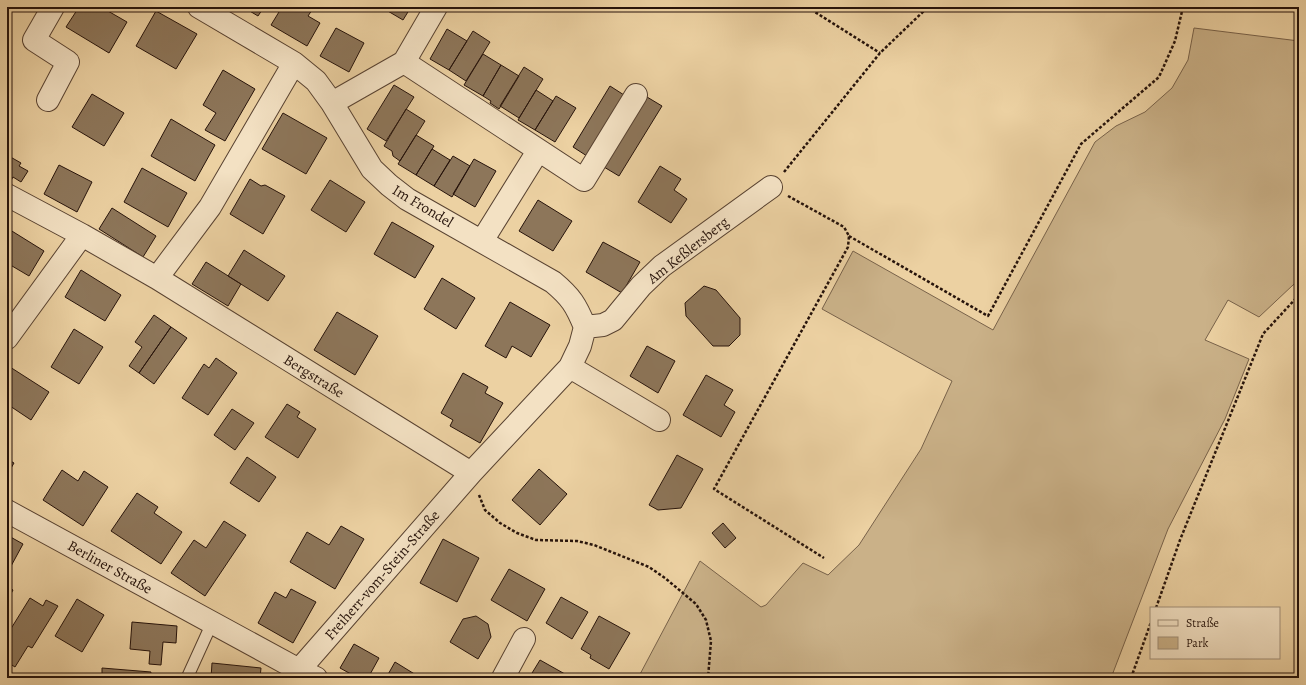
<svg xmlns="http://www.w3.org/2000/svg" width="1306" height="685" font-family="Alegreya,serif">
	<style>
		.green { fill: #cab188; stroke: #78624a }
		.building { fill: #8d765a; stroke: #26130b }
		.lines { fill: none; stroke-linecap: round; stroke-linejoin: round }
		.service-casing { stroke: #584231; stroke-width: 13 }
		.minor-casing { stroke: #584231; stroke-width: 24 }
		.path { stroke: #26130b; stroke-width: 2.5; stroke-dasharray: 3 2; stroke-linecap: butt }
		.service { stroke: #f3e1c3; stroke-width: 11 }
		.minor { stroke: #f3e1c3; stroke-width: 22 }
		.labels { text-anchor: middle; dominant-baseline: central; stroke-width: 3; stroke-linejoin: round; paint-order: stroke }
		.street-label { font-size: 15px; fill: #26130b; stroke: #f3e1c3 }
	</style>
	<rect width="100%" height="100%" fill="#ecd1a2"/>
	<filter id="stains"><feTurbulence type="fractalNoise" baseFrequency=".005" numOctaves="4"/><feColorMatrix values="0 0 0 0 .2 0 0 0 0 .09 0 0 0 0 .02 0 0 0 .5 -.17"/></filter>
	<radialGradient id="worn" r=".72"><stop offset=".6" stop-color="#630" stop-opacity="0"/><stop offset="1" stop-color="#630" stop-opacity=".3"/></radialGradient>
	<!-- green -->
	<path class="green" d="M1194,28L1299,41V281L1293,285L1259,317L1228,300L1205,340L1249,359L1225,419L1168,529L1111,678H638L700,561L761,607L766,605L803,563L828,575L859,545L921,449L952,381L822,309L853,251L993,330L1095,142L1116,126L1145,112L1172,88L1188,60Z"/>
	<!-- building -->
	<path class="building" d="M79,7H101L127,22L109,53L66,27Z
		M243,7H264L258,16Z
		M282,7H314L308,16L320,23L307,46L271,25Z
		M381,7H411L403,20Z
		M156,11L197,34L176,69L136,46Z
		M336,28L364,43L349,72L320,56Z
		M447,29L467,41L449,70L430,59Z
		M473,31L490,42L466,81L449,70Z
		M483,54L501,65L483,96L464,85Z
		M501,65L519,76L499,109L490,103L491,101L483,96Z
		M524,67L543,79L519,118L500,106Z
		M223,70L255,89L225,141L205,130L216,113L203,105Z
		M394,85L414,97L386,141L367,129Z
		M610,86L624,95L587,156L573,147Z
		M536,90L553,101L535,130L518,120Z
		M92,94L124,113L104,146L72,127Z
		M556,96L576,108L555,142L535,130Z
		M647,97L662,106L619,176L604,167Z
		M406,109L425,121L400,161L393,156L392,151L384,146Z
		M283,113L327,138L306,174L262,149Z
		M171,119L215,145L195,181L151,156Z
		M416,135L434,146L416,175L398,164Z
		M432,149L450,160L434,186L416,175Z
		M7,155L21,163L19,166L28,171L21,182L13,177L9,184L7,182Z
		M453,156L470,166L452,197L434,186Z
		M474,159L496,171L475,207L453,194Z
		M59,165L92,182L77,212L44,194Z
		M660,166L681,179L674,190L687,199L671,223L638,202Z
		M142,168L187,193L168,227L124,202Z
		M250,179L261,186L265,185L285,196L263,234L230,214Z
		M330,180L365,202L346,232L311,210Z
		M538,200L572,221L553,251L519,231Z
		M112,208L156,236L143,257L99,229Z
		M392,222L434,246L415,278L374,254Z
		M7,228L44,251L29,276L7,263Z
		M603,242L640,262L622,293L586,272Z
		M244,250L285,276L268,301L228,276Z
		M206,262L241,284L228,306L192,284Z
		M81,270L121,295L105,321L65,297Z
		M442,278L475,298L456,329L424,309Z
		M704,286L716,290L740,318V335L729,346H713L686,316L685,303Z
		M510,302L550,325L531,357L512,346L506,358L485,346Z
		M337,312L378,336L355,375L314,350Z
		M154,315L171,327L139,373L129,366L142,347L135,342Z
		M171,327L187,338L154,384L139,373Z
		M74,329L103,347L79,384L51,367Z
		M647,346L675,361L658,393L630,376Z
		M216,358L237,373L208,415L182,398L204,364L209,368Z
		M10,367L49,392L31,420L7,404V372Z
		M463,373L488,387L485,393L503,403L480,443L450,426L453,420L441,413Z
		M706,375L733,390L724,405L735,412L721,437L683,415Z
		M287,404L300,412L297,417L316,429L298,458L265,437Z
		M232,409L254,423L235,450L214,435Z
		M677,455L703,469L681,508L658,510L649,505Z
		M247,457L276,477L259,502L230,483Z
		M7,459L14,463L7,475Z
		M539,469L567,494L540,525L512,500Z
		M62,470L78,481L84,471L108,487L83,526L43,500Z
		M137,493L158,507L154,513L182,532L161,564L111,531Z
		M224,521L246,535L205,596L171,573L194,540L206,548Z
		M723,523L736,538L725,548L712,533Z
		M341,526L364,539L335,589L290,562L307,532L329,545Z
		M7,535L23,544L10,568L7,567Z
		M443,539L479,558L457,602L420,583Z
		M509,569L545,589L527,621L491,600Z
		M7,586L13,590L7,601Z
		M291,589L316,602L293,643L258,623L275,592L286,598Z
		M561,597L588,612L572,639L546,623Z
		M30,598L43,606L46,600L58,606L32,648L28,646L15,667L7,662V635Z
		M77,599L104,615L82,652L55,636Z
		M476,616L488,624L491,637L478,659L450,642L463,619Z
		M599,616L630,633L609,669L590,658L591,655L581,649Z
		M132,622L177,626L176,643L163,642L161,665L149,664L150,651L130,649Z
		M354,644L379,658L368,678H358L340,668Z
		M540,660L572,678H529Z
		M395,662L421,678H386Z
		M212,663L261,668L260,678H211Z
		M102,668L151,672L150,678H102Z"/>
	<g class="lines">
		<defs>
			<path id="service" d="M187,678L212,623"/>
			<path id="minor" d="M199,7L294,63L316,81L332,103L372,169L389,185L407,199L553,282C571,297 576,305 585,327
				M404,62L584,180L636,95
				M294,63L210,207L157,278L471,473
				M48,100L68,62L34,40L53,7
				M332,103L404,62L436,7
				M7,195L82,235L157,278
				M482,241L538,151
				M7,338L82,235
				M570,367L659,420
				M7,511L299,670L316,678
				M294,678L299,670L471,473L570,367L580,346L585,327L603,325L613,320L641,286L662,266L771,187
				M503,678L524,639"/>
		</defs>
		<!-- service casing -->
		<use href="#service" class="service-casing"/>
		<!-- minor casing -->
		<use href="#minor" class="minor-casing"/>
		<!-- path -->
		<path class="path" d="M807,7L880,53
			M784,172L880,53L928,7
			M788,196L844,227L849,236L848,247L714,489L824,558
			M849,236L988,316L1081,144L1159,77L1175,41L1183,7
			M479,495L485,510L500,523L517,533L536,540L577,541L594,545L649,567L665,578L696,604L706,620L711,641L708,678
			M1156,608L1180,540L1263,334L1299,295
			M1131,678L1151,622"/>
		<!-- service -->
		<use href="#service" class="service"/>
		<!-- minor -->
		<use href="#minor" class="minor"/>
	</g>
	<g class="labels">
		<!-- street labels -->
		<g class="street-label">
			<text transform="translate(423 206) rotate(31)">Im Frondel</text>
			<text transform="translate(688 250) rotate(-38)">Am Keßlersberg</text>
			<text transform="translate(314 376) rotate(32)">Bergstraße</text>
			<text transform="translate(110 567) rotate(29)">Berliner Straße</text>
			<text transform="translate(382 575) rotate(-49)">Freiherr-vom-Stein-Straße</text>
		</g>
	</g>
	<!-- margin -->
	<rect width="1306" height="685" fill="none" stroke="#ecd1a2" stroke-width="24"/>
	<rect x="8" y="8" width="1290" height="669" fill="none" stroke="#26130b" stroke-width="2"/>
	<rect x="12" y="12" width="1282" height="661" fill="none" stroke="#26130b"/>
	<!-- legend -->
	<rect x="1150" y="607" width="130" height="52" fill="#f3e1c3" stroke="#a18f79"/>
	<rect x="1158" y="620" width="20" height="6" fill="#f3e1c3" stroke="#a18f79"/>
	<text x="1186" y="627" font-size="12" fill="#26130b">Straße</text>
	<rect x="1158" y="637" width="20" height="12" fill="#cab188" stroke="#a18f79"/>
	<text x="1186" y="647" font-size="12" fill="#26130b">Park</text>
	<rect width="100%" height="100%" filter="url(#stains)"/>
	<rect width="100%" height="100%" fill="url(#worn)"/>
</svg>
